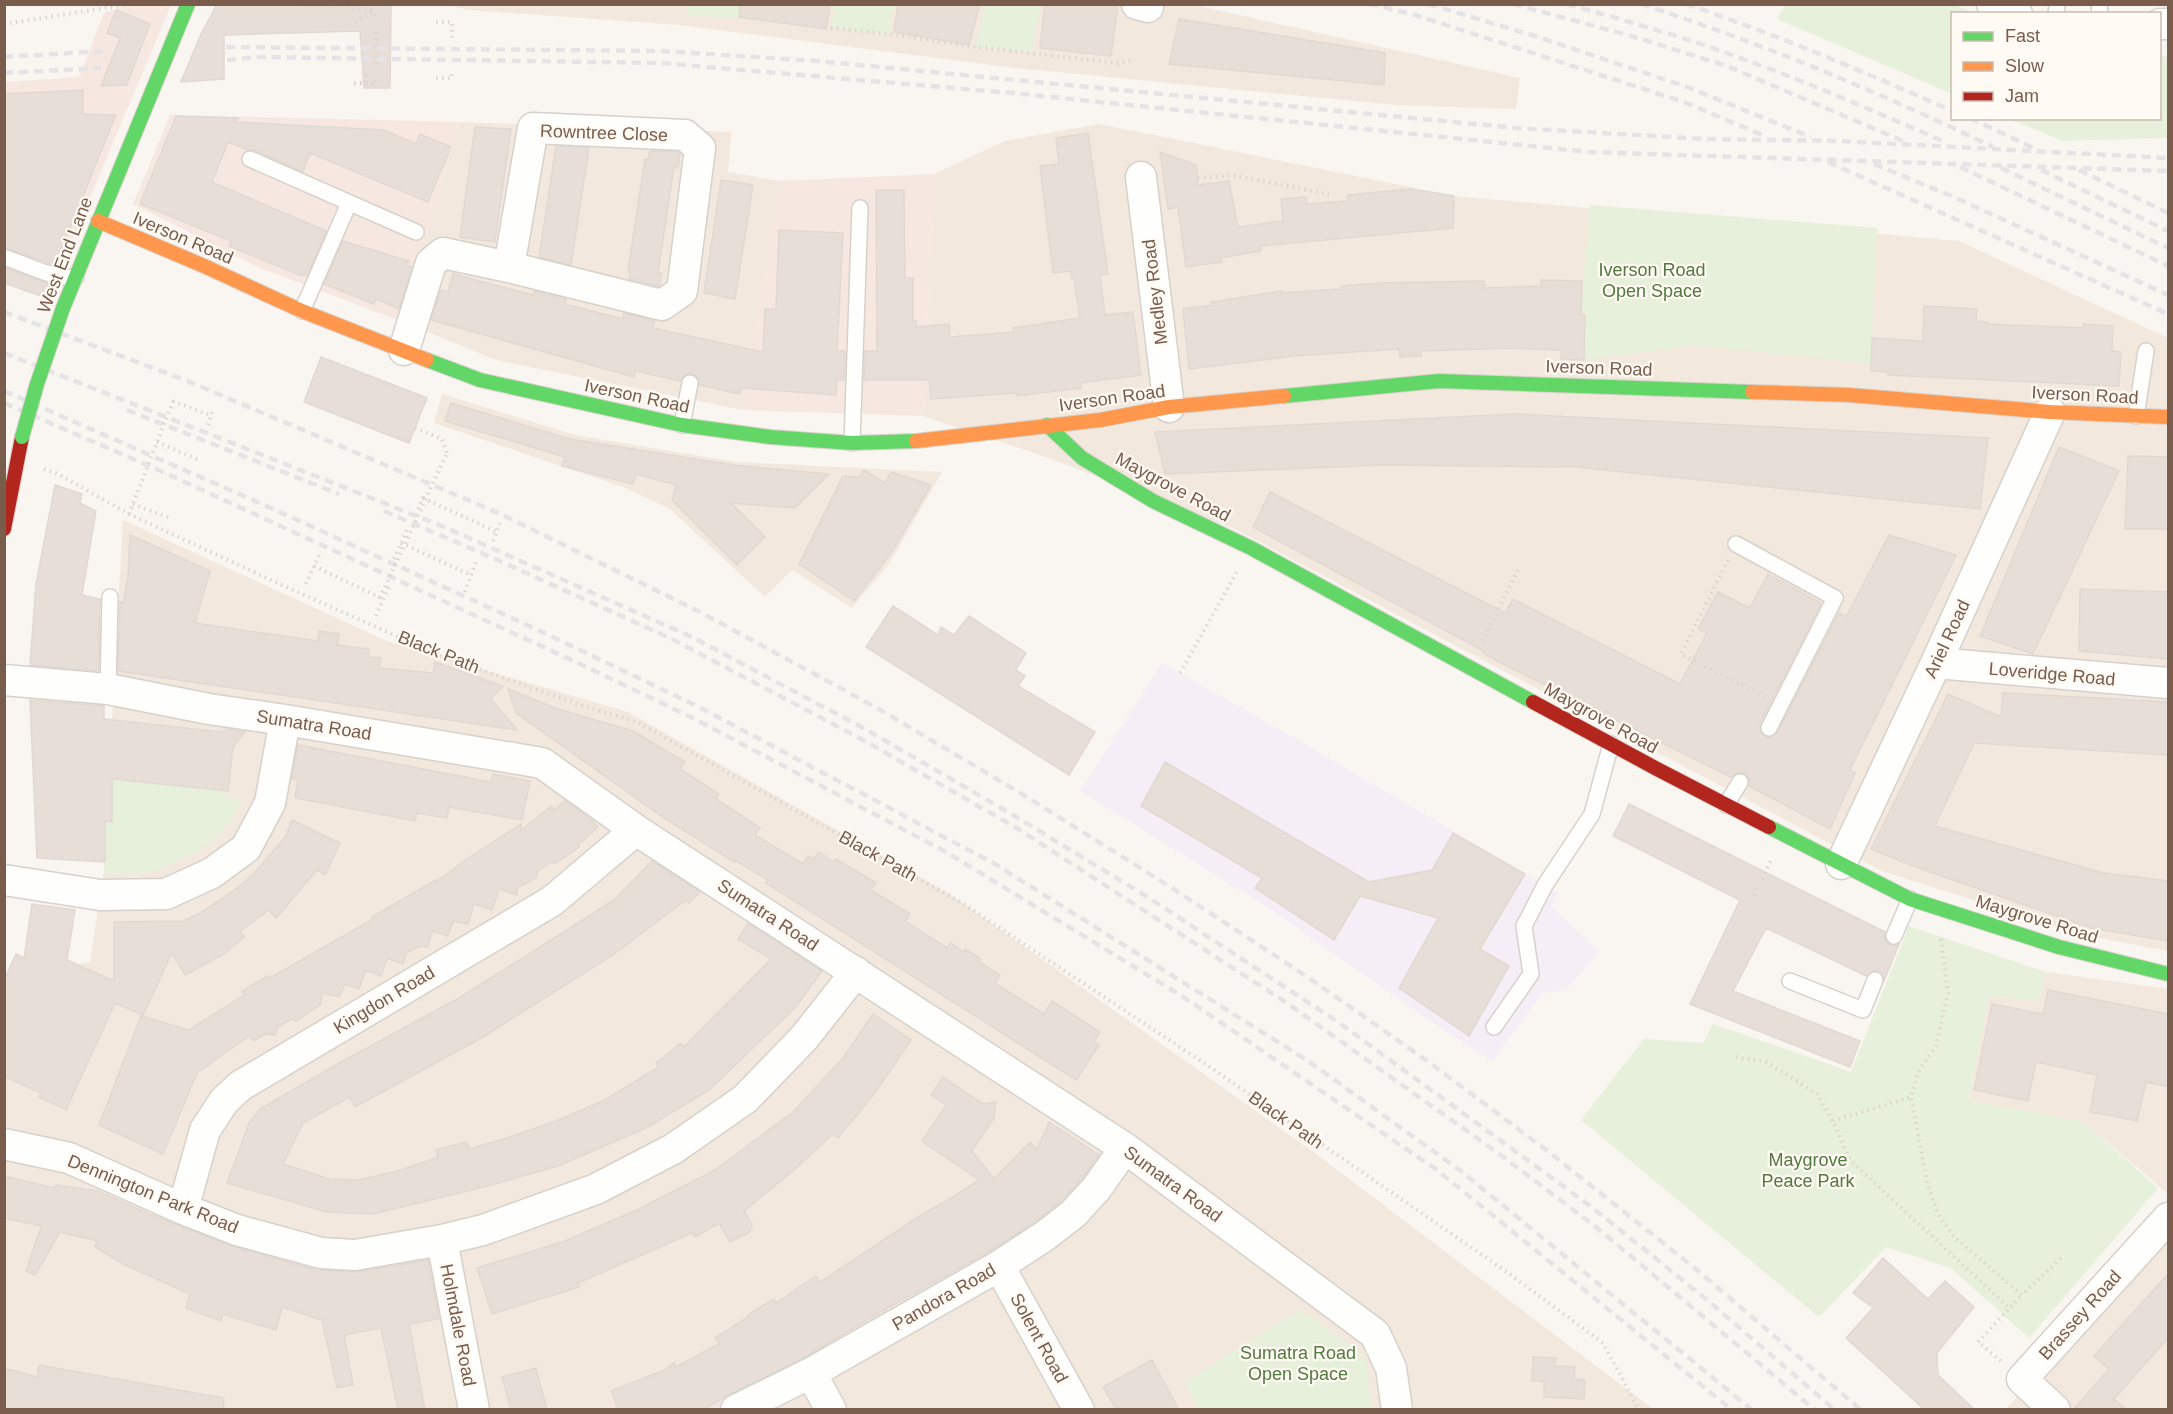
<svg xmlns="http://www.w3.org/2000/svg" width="2173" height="1414" font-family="Arial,sans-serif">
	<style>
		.residential { fill: #f2e8de }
		.commercial { fill: #f6e8e1 }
		.education { fill: #f6eef6 }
		.green { fill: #e7f0db }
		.building { fill: #e6ded7; stroke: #e2d8d2; stroke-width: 1.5 }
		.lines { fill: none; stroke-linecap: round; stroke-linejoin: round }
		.lane-casing { stroke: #d7d1cb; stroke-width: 18 }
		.street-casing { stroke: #d7d1cb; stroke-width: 33 }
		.fast-casing { stroke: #d9d2cb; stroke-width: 16 }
		.slow-casing { stroke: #d9d2cb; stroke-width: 16 }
		.jam-casing { stroke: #d9d2cb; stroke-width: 16 }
		.path { stroke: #dcd5d0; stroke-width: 4; stroke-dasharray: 1.5 4.5; stroke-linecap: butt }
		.lane { stroke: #fefefd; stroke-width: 15 }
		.street { stroke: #fefefd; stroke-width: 30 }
		.fast { stroke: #63d668; stroke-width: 14 }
		.slow { stroke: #ff974d; stroke-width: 14 }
		.jam { stroke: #b3261e; stroke-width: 14 }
		.rail { stroke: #e6e3e7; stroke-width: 4.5; stroke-dasharray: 9 6; stroke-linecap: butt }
		.fast-bridge-casing { stroke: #d9d2cb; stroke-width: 16; stroke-linecap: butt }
		.path-bridge { stroke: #dcd5d0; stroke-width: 4; stroke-dasharray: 1.5 4.5; stroke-linecap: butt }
		.fast-bridge { stroke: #63d668; stroke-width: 14 }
		.labels { text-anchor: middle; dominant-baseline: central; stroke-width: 4.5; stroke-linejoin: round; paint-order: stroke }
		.street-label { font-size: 18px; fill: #7a5c4d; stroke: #fffaf3 }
		.park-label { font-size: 18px; fill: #537a41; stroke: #fffaf3 }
	</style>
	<rect width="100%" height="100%" fill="#f9f5f0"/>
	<!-- residential -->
	<path class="residential" d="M446,5H1194L1520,78L1516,109L1396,105L1015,68L679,25L469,10Z
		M459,122L731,132L728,172L780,181L743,410L496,360L403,322Z
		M1099,124L1454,196L1959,241L2168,338V951L2084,935L1882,871L1233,528L1038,454L923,416L934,174L1005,141Z
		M442,394L575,435L736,462L942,472L889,564L852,608L792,570L765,597L670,509L623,487L434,423Z
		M123,520L389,642L628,712L950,894L1312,1151L1653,1409L5,1410V1079L62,967L90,962L104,870Z
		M2046,972L2168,989V1194L2084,1122L1969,1100L1989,996L2039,1001Z
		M2168,1199V1409L2005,1410L2048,1363Z"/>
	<!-- commercial -->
	<path class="commercial" d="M127,5H171L49,295L5,279V82L79,77L104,13Z
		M170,115L459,122L403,322L260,268L133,204Z
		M934,174L923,416L743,410L780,181Z"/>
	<!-- education -->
	<path class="education" d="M1162,663L1305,744L1558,893L1551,907L1600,952L1565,990L1543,993L1492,1061L1423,1016L1264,905L1080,791Z"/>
	<!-- green -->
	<path class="green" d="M689,5H748L747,19L687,15Z
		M834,5H894L890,34L831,28Z
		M985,5H1040L1032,52L976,47Z
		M1785,5L1953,4L1974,13L1952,14V94L1777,19Z
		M2160,56L2168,57V138L2062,141L2010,119L2160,118Z
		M1590,205L1877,228L1871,365L1859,362L1696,345L1584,360L1585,315L1581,314Z
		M112,758L156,783L177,786L179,779L228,791L227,797L242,799C227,833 209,846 176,862C163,868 151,873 136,874C126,875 114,874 104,873L105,821H112Z
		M1909,926L2046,972L2039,1001L1989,996L1969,1100L2084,1122L2158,1188L2029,1338L1951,1268L1886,1247L1819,1317L1581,1120L1644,1039L1703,1043L1713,1024L1851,1072Z
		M1299,1309L1359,1350L1367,1369L1373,1409H1200L1184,1383Z"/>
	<!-- building -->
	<path class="building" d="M217,4H391L390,88H364L360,31L224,35V79L181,82L200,36Z
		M740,4H830L826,29L739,17Z
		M898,4H980L969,45L894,32Z
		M1045,4H1118L1111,56L1040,48Z
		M116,10L150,24L127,85L101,86L120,38L107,33Z
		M1179,19L1385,53L1384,85L1169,64Z
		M83,90V114L116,115L55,265L4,248V94Z
		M176,116L238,118L236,122L384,130L416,144L420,134L451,147L428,202L310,153L303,172L254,150H248L228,142L212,182L326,231L307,276L302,274V276L229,246L231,241L140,204Z
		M475,127L511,129L495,242L460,237Z
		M1088,133L1108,274L1100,275L1105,315L1133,312L1141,375L1080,383L1081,388L1017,396V393L931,399L929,380H864L865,351H877L876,190H904L905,278H913V321H916V327L949,324L950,337L1014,332L1013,328L1080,318L1074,279H1072L1071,271L1053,273L1040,166L1059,164L1056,138Z
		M556,146L589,148L571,265L539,257Z
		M650,151L678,152L680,154L678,168L674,167L658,273H662L659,286L629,279L630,271L628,270L645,159L648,160Z
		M1160,152L1196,165L1198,185L1229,181L1238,227L1283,221L1281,199L1306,197L1307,204L1348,201V195L1411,189L1454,196L1453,228L1260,246L1261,251L1221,258L1222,262L1186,267L1178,207L1168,209Z
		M721,180L753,185L735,299L704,293Z
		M779,230L843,233L837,351H845L844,380H837L836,395L742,388L740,394L700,385L697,376L691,373L683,376L680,381L635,371L634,377L431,320L441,290L448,292L453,274L533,295L534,291L566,299L565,304L623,319L624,313L655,321L653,328L763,352L765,309H776Z
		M343,241L409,261L407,265L412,267L399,309L376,299L374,304L324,284Z
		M4,268L49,284L44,297L4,283Z
		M1541,280L1582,281L1581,314L1585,315L1584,360L1561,359V350L1509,348L1421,351V356L1400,357L1399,349L1293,356L1189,369L1183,309L1212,305L1211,302L1281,291V293L1341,289V286L1382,283L1484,281L1485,288L1541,286Z
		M1924,306L1977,309L1976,321L1988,322V324L2083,328V324L2113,326L2112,351L2121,352L2119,386L1888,375V372L1871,371L1872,338L1923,341Z
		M321,357L427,398L409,443L304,402Z
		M451,403L570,439L733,465L829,474L795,508L731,503L765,537L737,565L672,500L676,485L636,474L633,484L562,466L565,457L445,421Z
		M1516,414L1988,438L1980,509L1576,467L1384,465L1165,474L1155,432Z
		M2059,447L2119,471L2033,654L1980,636Z
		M2128,456L2169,457V529H2125Z
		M864,470L885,483L891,472L931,485L892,552L854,601L799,564L843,476L859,477Z
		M55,485L82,494L80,503L96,511L82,595L100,599L99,671L30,665L36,584Z
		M1270,492L1505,613L1513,599L1680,684L1707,633L1698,629L1718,592L1750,608L1768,574L1821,603L1760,724L1761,733L1769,738L1778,732L1839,613L1846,617L1889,535L1956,555L1850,770L1855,773L1830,829L1749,786V778L1745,773H1736L1731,777L1503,664L1483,653L1484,651L1253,527Z
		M130,535L210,571L195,623L318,641L319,631L339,634L337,645L369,649L368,657L381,658L379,668L433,673L435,662L503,686L491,699L517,730L118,671L120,602L123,603L128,578Z
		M2080,589L2169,592V659L2079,651Z
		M893,606L938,635L941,627L954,635L969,616L1026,653L1016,670L1025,676L1018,686L1095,732L1069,775L866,647Z
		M508,689L555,708L633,731L685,762L680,769L719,794L716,799L760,828L755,835L803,864L808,856L814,859L819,852L834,862L836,859L876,883L871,890L910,914L905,921L947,948L951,943L964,952L965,949L981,959L979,962L1000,975L995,983L1044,1014L1052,1001L1100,1032L1094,1042L1099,1045L1076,1080L766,883L768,880L735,860L734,862L661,816L516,713Z
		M2003,693L2169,702V755L1974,743L1935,826L2104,873L2169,881V941L2091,928L1916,867L1871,849L1948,694L2001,717Z
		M30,700L104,706V719L221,732L226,729L245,732L233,747L228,791L112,779V822L105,821V862L37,858Z
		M298,745L491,782L493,774L530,781L522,820L449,807L447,818L417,813L415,821L295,798L298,780L292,779Z
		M1165,762L1369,882L1432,870L1453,833L1525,874L1480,949L1509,966L1469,1036L1399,988L1438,918L1360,896L1334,940L1255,888L1262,878L1141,806Z
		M565,801L592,820L598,827L579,844V847L556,863L551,862L537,872L536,878L517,888V895L499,889L492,910L474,904L468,924L453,921L448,936L433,931L427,947L420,946L406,953L403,964L387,958L381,976L366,970L359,989L345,984L339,997L322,993L320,1005L296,1021L291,1019L278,1027L275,1035L266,1034L253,1041L249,1036L197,1073L163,1154L99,1125L141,1016L189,1030L244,995L242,991L268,976L270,978L373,919L372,917L436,880L435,883L468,858L521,824L520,831L551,806L554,810Z
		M1629,804L1885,932L1884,938L1890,945L1899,944L1884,981L1883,974L1879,971H1873L1866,976L1766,928L1733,991L1860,1041L1850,1067L1690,1004L1740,900L1613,836Z
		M292,820L340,843L325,875L317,870L276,918L269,910L240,931L244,937L224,954L185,975L172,953L143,1015L115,1003L66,1110L39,1097L41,1093L4,1076V980L16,954L24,958L32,904L75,910L67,960L114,981V922L183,921L200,913L240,886L256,871L286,836Z
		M652,861L700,892L689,903L686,900L613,955L483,1037L355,1107L350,1097L303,1123L283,1164L330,1179L359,1180L401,1170L438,1157L436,1150L467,1142L469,1149L504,1139L556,1121L603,1101L659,1067L656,1063L681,1043L684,1047L771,959L738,939L748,923L822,971L795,1008L709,1090L648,1127L558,1166L484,1187L373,1214L327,1212L227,1183L249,1123L260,1109L334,1066L459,998L586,918L615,899Z
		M2048,990L2169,1014V1087L2146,1082L2137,1121L2090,1112L2097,1075L2036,1062L2028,1101L1974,1090L1992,1004L2043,1014Z
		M873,1014L911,1040L874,1094L838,1138L833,1134L794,1170L744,1211L752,1224L750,1232L730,1242L719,1223L695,1237L692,1233L578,1283L579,1287L492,1314L477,1268L565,1241L639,1209L715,1170L793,1112L843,1058Z
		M943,1077L983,1104L996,1102L994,1118L972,1151L994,1179L1030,1142L1037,1149L1049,1122L1099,1155L1083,1178L1061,1201L1036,1221L990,1251L886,1309L803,1358L728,1395L703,1410H619L611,1391L665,1370L674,1363L676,1367L719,1344L715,1338L748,1317L747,1316L759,1308L774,1299L776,1303L816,1276L820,1282L921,1215L953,1197L979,1180L922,1141L946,1105L931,1095Z
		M4,1176L54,1188L56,1185L98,1191L149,1214L231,1246L316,1270L358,1272L428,1260L439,1319L409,1324L425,1410H398L381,1328L344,1335L353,1385L337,1388L322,1320L282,1307L276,1330L223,1314L221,1321L186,1308L190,1294L125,1265L95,1247L97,1241L60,1232L35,1275L26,1271L41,1226L4,1218Z
		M1883,1258L1928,1299L1945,1281L1974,1307L1937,1353L1938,1375L1975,1410H1925L1846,1338L1873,1308L1853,1293Z
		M2169,1273V1337L2114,1399L2127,1410H2073L2109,1369L2094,1356Z
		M1533,1357L1556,1358L1555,1366L1575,1367L1574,1379L1585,1380L1584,1399L1544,1397V1381H1532Z
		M1152,1360L1179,1410H1117L1103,1387Z
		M39,1365L224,1398L223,1410H4V1368L37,1377Z
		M536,1368L547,1410H511L502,1377Z"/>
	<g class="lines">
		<defs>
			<path id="lane" d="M2099,4L2100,14
				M2056,14L2057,4
				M250,159L416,232
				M4,257C25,264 55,280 76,277
				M302,311L349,203
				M2136,416L2146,351
				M682,425L690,383
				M852,443L860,208
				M1736,544L1835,598L1769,728
				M108,689L110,597
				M1726,805L1740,782
				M1894,936L1910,899
				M1790,981L1863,1010L1875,980
				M1494,1027L1531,974L1524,926L1545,885L1592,814L1611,744"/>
			<path id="street" d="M1137,4L1148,7
				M1992,4L2017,14
				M2160,24H2168
				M1141,177L1169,407
				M404,350L431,263L443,253L509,267L662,305L682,291L700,148L685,135L533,128L509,267
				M1936,663L2168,683
				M4,680L108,689L209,709L285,720L542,763L636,830L1125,1148L1375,1334L1391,1368L1397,1410
				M1841,864L1936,663L2050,412
				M4,880L100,895L166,894L212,873L246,848L270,803L285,720
				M4,1144L69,1158L183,1209L237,1230L321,1253L355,1255L442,1240L483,1230L596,1189L673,1149L745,1099L804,1038L856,972
				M183,1209L205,1130L224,1101L240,1086L552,901L636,830
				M442,1240L474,1410
				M999,1266L1079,1410
				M811,1373L831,1410
				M736,1410L811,1373L999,1266L1046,1235L1073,1214L1096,1189L1125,1148
				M2055,1410L2022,1379L2168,1218"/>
			<path id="fast" d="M63,308L188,4
				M427,360L480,380L682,425L770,437L852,443L916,441
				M1284,396L1439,381L1752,392
				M1047,425L1082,458L1153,501L1251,548L1533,702
				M1769,827L1910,899L2059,947L2168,974"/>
			<path id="slow" d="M98,221L204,266L302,311L427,360
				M1752,392L1849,395L2050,412L2168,417
				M916,441L1100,420L1169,407L1284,396"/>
			<path id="jam" d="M4,529L22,437
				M1533,702L1657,769L1769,827"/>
		</defs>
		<!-- lane casing -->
		<use href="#lane" class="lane-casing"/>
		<!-- street casing -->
		<use href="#street" class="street-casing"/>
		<!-- fast casing -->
		<use href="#fast" class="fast-casing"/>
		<!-- slow casing -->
		<use href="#slow" class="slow-casing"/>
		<!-- jam casing -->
		<use href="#jam" class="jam-casing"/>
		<!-- path -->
		<path class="path" d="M293,4L376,10
			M355,22L376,10
			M436,22H452V39
			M4,24L131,4
			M831,28L890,34L976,47L1117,63L1134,60
			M436,78H452L451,71
			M354,83H365L366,70
			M1198,178L1231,175L1329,194
			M173,401L212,416
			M208,425L214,408
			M415,428L442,439L447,453
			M157,442L199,460
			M44,469L58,474L129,514L282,585L441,656L581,705L637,722L962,903L1207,1065L1504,1270L1603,1343L1639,1410
			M423,498L497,532
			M133,504L170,518
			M418,509L425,492
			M493,541L500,523
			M401,543L471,575
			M394,559L407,530
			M1728,560L1681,654L1765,697
			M314,566L383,599
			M306,584L319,555
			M465,592L477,559
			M376,616L389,587
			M1482,641L1518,570
			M1180,673L1237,572
			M1754,895L1771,860
			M1941,939L1948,993L1936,1046L1919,1071L1911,1097L1927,1182L1938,1214L1954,1237L2022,1295L2061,1258
			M1736,1057L1767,1062L1817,1094L1833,1121L1850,1160L2009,1308
			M1833,1121L1911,1097
			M2001,1361L1978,1342L2022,1295"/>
		<!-- lane -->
		<use href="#lane" class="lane"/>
		<!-- street -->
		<use href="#street" class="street"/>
		<!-- fast -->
		<use href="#fast" class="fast"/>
		<!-- slow -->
		<use href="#slow" class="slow"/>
		<!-- jam -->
		<use href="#jam" class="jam"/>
		<!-- rail -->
		<path class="rail" d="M1369,4L1412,14L1684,102L1767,137
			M1428,4L1535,36L1687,87L1811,137
			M1513,4L1635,37L1727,66L1903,141
			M1567,4C1622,20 1678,35 1732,55C1805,81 1876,112 1947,143
			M1641,4C1761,43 1879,92 1993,147
			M1686,4C1777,35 1865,72 1952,111
			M226,47L661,51L817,61L1517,128L1705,139L1839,141L2168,158
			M4,57L104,51
			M227,60L258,57L661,63L1012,93L1589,152L2168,171
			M4,73L101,68
			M1970,118L2033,148
			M1828,162L2168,314
			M1874,164L1954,197L2168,295
			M1960,167L2168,266
			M2001,168L2168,248
			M2041,170L2168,231
			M2079,170L2168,213
			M4,312L185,380L503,515L700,612L879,709L1027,797L1172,888L1309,978L1430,1063L1545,1149L1697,1270L1861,1410
			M4,353L442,526L692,637L867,730L1013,815L1146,896L1338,1022L1589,1205L1706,1299L1835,1410
			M4,391L271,508L538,630L697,706L995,864L1308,1061L1461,1171L1752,1410
			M4,403L163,472L578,663L691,717L946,852L1182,996L1437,1170L1732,1410
			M127,410L339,494
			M384,511L500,561L672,639L863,740L1015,827L1287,1003L1502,1156L1596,1227L1815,1410"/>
		<defs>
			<path id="fast-bridge" d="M22,437L37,384L63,308"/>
		</defs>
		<!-- fast-bridge casing -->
		<use href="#fast-bridge" class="fast-bridge-casing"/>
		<!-- path-bridge -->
		<path class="path-bridge" d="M354,83L376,84V10
			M129,514L173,401
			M380,598L447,453L405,544"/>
		<!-- fast-bridge -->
		<use href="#fast-bridge" class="fast-bridge"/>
	</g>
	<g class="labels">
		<!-- street labels -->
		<g class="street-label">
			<text transform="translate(604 133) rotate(2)">Rowntree Close</text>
			<text transform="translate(183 238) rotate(23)">Iverson Road</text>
			<text transform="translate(65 255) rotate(-69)">West End Lane</text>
			<text transform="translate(1155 292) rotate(-97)">Medley Road</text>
			<text transform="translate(1599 368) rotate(2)">Iverson Road</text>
			<text transform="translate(2085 395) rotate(3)">Iverson Road</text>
			<text transform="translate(637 396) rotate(12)">Iverson Road</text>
			<text transform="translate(1112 398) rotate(-8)">Iverson Road</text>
			<text transform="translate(1173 487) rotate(28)">Maygrove Road</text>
			<text transform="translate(1947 639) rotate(-65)">Ariel Road</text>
			<text transform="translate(439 652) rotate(22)">Black Path</text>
			<text transform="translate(2052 674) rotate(5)">Loveridge Road</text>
			<text transform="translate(1601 718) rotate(29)">Maygrove Road</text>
			<text transform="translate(314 725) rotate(9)">Sumatra Road</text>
			<text transform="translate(878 856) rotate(29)">Black Path</text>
			<text transform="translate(768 915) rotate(33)">Sumatra Road</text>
			<text transform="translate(2037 919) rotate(17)">Maygrove Road</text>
			<text transform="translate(384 1000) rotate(-31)">Kingdon Road</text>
			<text transform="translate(1286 1120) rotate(35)">Black Path</text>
			<text transform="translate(1173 1184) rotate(36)">Sumatra Road</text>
			<text transform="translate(153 1194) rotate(22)">Dennington Park Road</text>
			<text transform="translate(944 1297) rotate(-30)">Pandora Road</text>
			<text transform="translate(2080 1315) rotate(-48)">Brassey Road</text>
			<text transform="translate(458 1325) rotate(79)">Holmdale Road</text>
			<text transform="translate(1039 1338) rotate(61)">Solent Road</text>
		</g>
		<!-- park labels -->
		<g class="park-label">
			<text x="1652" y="270">Iverson Road<tspan x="1652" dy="21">Open Space</tspan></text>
			<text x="1808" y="1160">Maygrove<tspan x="1808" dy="21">Peace Park</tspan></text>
			<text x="1298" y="1353">Sumatra Road<tspan x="1298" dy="21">Open Space</tspan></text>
		</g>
	</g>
	<!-- border -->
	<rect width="2173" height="1414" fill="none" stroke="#7a5c4d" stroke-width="12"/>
	<!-- legend -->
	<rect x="1951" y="12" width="210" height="108" fill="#fffaf3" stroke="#cabbb1" stroke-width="1.5"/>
	<rect x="1963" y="32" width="30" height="9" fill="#63d668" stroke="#cabbb1" stroke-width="1.5"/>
	<text x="2005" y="42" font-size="18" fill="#7a5c4d">Fast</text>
	<rect x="1963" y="62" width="30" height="9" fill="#ff974d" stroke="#cabbb1" stroke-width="1.5"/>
	<text x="2005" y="72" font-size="18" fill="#7a5c4d">Slow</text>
	<rect x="1963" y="92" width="30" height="9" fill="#b3261e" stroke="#cabbb1" stroke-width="1.5"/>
	<text x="2005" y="102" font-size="18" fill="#7a5c4d">Jam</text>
</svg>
